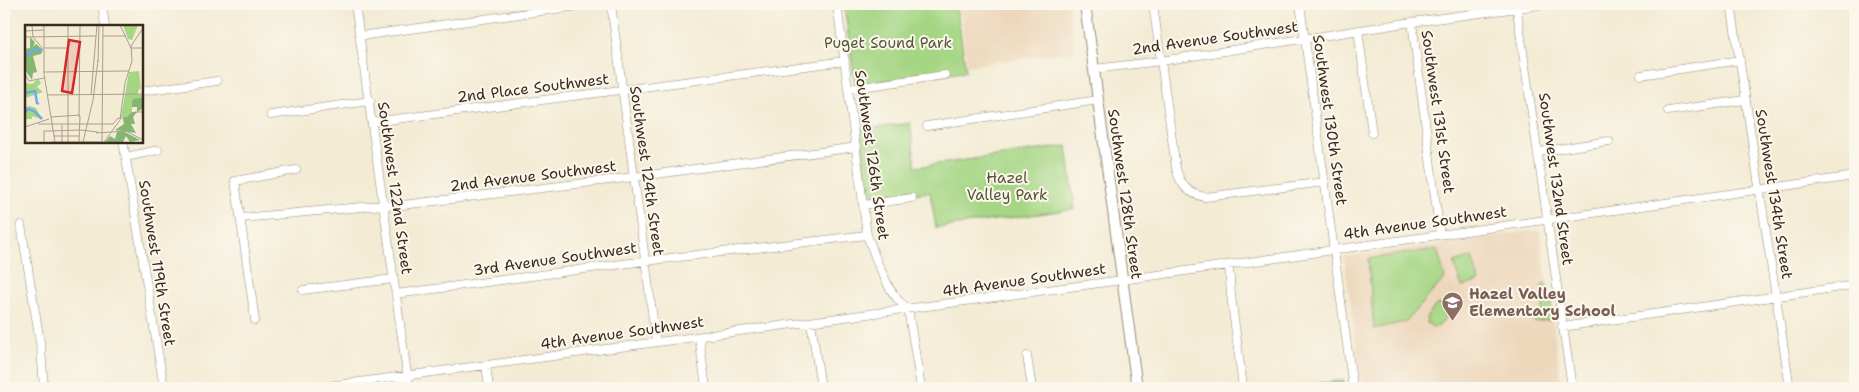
<svg xmlns="http://www.w3.org/2000/svg" width="1859" height="392" font-family="'Shantell Sans',sans-serif">
	<style>
		.built { fill: #edd7bb }
		.grass { fill: url(#grass-tufts); stroke: #708051 }
		.forest { fill: url(#forest-crowns); stroke: #607048 }
		.park { fill: #a5d684; stroke: #708051 }
		.lines { fill: none; stroke-linecap: round; stroke-linejoin: round }
		.minor-casing { stroke: #978a79; stroke-width: 9 }
		.major-casing { stroke: #978a79; stroke-width: 12 }
		.minor { stroke: #fff; stroke-width: 8 }
		.major { stroke: #fff; stroke-width: 10 }
		.labels { text-anchor: middle; dominant-baseline: central; stroke-width: 4; stroke-linejoin: round; paint-order: stroke }
		.street-label { font-size: 15px; fill: #3b2a1e; stroke: #fbf7ec }
		.park-label { font-size: 15px; fill: #565538; stroke: #fbf7ec }
		.education-label { font-size: 15px; font-weight: bold; fill: #785e54; stroke: #fbf7ec; text-anchor: start }
		.inset-river { fill: none; stroke: #6bafe1; stroke-width: 2.5 }
		.inset-road { fill: none; stroke: #a99e8b; stroke-width: 1 }
		.view { fill: #d62828; fill-opacity: 0.15; stroke: #d62828; stroke-width: 2.5 }
		.inset-edge { fill: none; stroke: #3b2a1e; stroke-width: 2.5 }
	</style>
	<defs>
		<pattern id="grass-tufts" width="24" height="20" patternUnits="userSpaceOnUse" patternTransform="scale(1.25)"><rect width="24" height="20" fill="#a5d684"/><path d="M3 7l-1-3M5 7V3M7 7l1-3M15 17l-1-3M17 17v-4M19 17l1-3" fill="none" stroke="#8fb872"/></pattern>
		<pattern id="forest-crowns" width="20" height="18" patternUnits="userSpaceOnUse" patternTransform="scale(1.25)"><rect width="20" height="18" fill="#84b772"/><path d="M2 6a3 3 0 1 1 6 0M12 15a3 3 0 1 1 6 0" fill="none" stroke="#6d955d"/></pattern>
	</defs>
	<rect width="100%" height="100%" fill="#fbf7ec"/>
	<filter id="ink" filterUnits="userSpaceOnUse"><feTurbulence type="fractalNoise" baseFrequency=".02" numOctaves="2"/><feDisplacementMap in="SourceGraphic" scale="10" xChannelSelector="R" yChannelSelector="G"/><feConvolveMatrix kernelMatrix="1 2 1 2 8 2 1 2 1" color-interpolation-filters="sRGB"/></filter>
	<filter id="wash" filterUnits="userSpaceOnUse"><feTurbulence type="fractalNoise" baseFrequency=".0096" numOctaves="4" result="noise"/><feDisplacementMap in="SourceGraphic" scale="20" xChannelSelector="R" yChannelSelector="G"/><feGaussianBlur stdDeviation="1.12" result="paint"/><feColorMatrix in="noise" values="0 0 0 0 0 0 0 0 0 0 0 0 0 0 0 0 0 1.4 0 .05"/><feComposite in="paint" operator="in"/></filter>
	<g filter="url(#wash)">
		<rect width="100%" height="100%" fill="#f3ebd4"/>
		<!-- built -->
		<path class="built" d="M960,4H1068L1075,51L967,66Z
			M1540,230L1562,388H1362L1344,257Z"/>
		<!-- grass -->
		<path class="grass" d="M1544,283L1548,286L1553,316L1550,320L1534,322L1533,318C1547,311 1544,299 1542,286Z"/>
		<!-- forest -->
		<path class="forest" d="M1344,380L1345,388H1284Z"/>
		<!-- park -->
		<path class="park" d="M844,4H956L966,71L855,85Z
			M910,123L916,167L1067,146L1075,209L936,228L930,192L869,199L860,130Z
			M1437,249L1445,278L1405,322L1374,329L1368,259Z
			M1472,257L1479,281L1462,287L1454,263Z
			M1441,304L1444,306L1446,317L1439,326L1433,327L1427,323L1426,318L1436,305Z"/>
	</g>
	<g filter="url(#ink)">
		<g class="lines">
			<defs>
				<path id="minor" d="M102,4L105,26
					M355,4L409,388
					M611,4L656,342
					M837,4L867,235L877,262L890,289L898,300L908,309L921,388
					M1153,4L1176,168C1180,185 1188,194 1205,197L1325,182
					M1300,4L1353,388
					M1516,4L1572,388
					M1731,4L1790,388
					M1412,22L1440,235
					M1358,30L1372,133
					M360,36L592,4
					M1094,69L1161,61L1412,22L1548,4
					M1641,75L1740,60
					M848,89L945,75
					M141,91L217,81
					M1668,111L1745,100
					M271,115L370,101
					M373,122L845,61
					M927,126L1098,100
					M123,141L164,388
					M1539,152L1609,141
					M126,157L158,150
					M864,205L912,198
					M241,218L384,205L394,206L634,177L857,147
					M21,225L41,348L44,388
					M1229,265L1231,295L1243,388
					M303,290L393,279
					M396,294L645,261L867,235
					M255,320L235,181L296,170
					M811,322L821,388
					M1562,327L1855,285
					M699,337L706,388
					M1027,356L1032,388
					M486,365L489,388
					M314,388L1122,280L1855,176"/>
				<path id="major" d="M1085,4L1137,388"/>
			</defs>
			<!-- minor casing -->
			<use href="#minor" class="minor-casing"/>
			<!-- major casing -->
			<use href="#major" class="major-casing"/>
			<!-- minor -->
			<use href="#minor" class="minor"/>
			<!-- major -->
			<use href="#major" class="major"/>
		</g>
	</g>
	<!-- icons -->
	<defs>
		<symbol id="school-pin" viewBox="-11 -11 22 30"><path d="M0 17L-7.5 6A9.5 9.5 0 1 1 7.5 6Z" fill="#8d6e63" stroke="#fbf7ec"/><path d="M0-5L7-2L0 1L-7-2ZM-4 1L0 2.5L4 1V4Q0 6-4 4Z" fill="#fff"/></symbol>
	</defs>
	<g fill-rule="evenodd">
		<use href="#school-pin" x="1440" y="290" width="25" height="34"/>
	</g>
	<g class="labels">
		<!-- street labels -->
		<g class="street-label">
			<text transform="translate(1215 38) rotate(-8)">2nd Avenue Southwest</text>
			<text transform="translate(533 88) rotate(-7)">2nd Place Southwest</text>
			<text transform="translate(1438 112) rotate(82)">Southwest 131st Street</text>
			<text transform="translate(1330 120) rotate(82)">Southwest 130th Street</text>
			<text transform="translate(872 155) rotate(82)">Southwest 126th Street</text>
			<text transform="translate(647 171) rotate(82)">Southwest 124th Street</text>
			<text transform="translate(533 176) rotate(-7)">2nd Avenue Southwest</text>
			<text transform="translate(1556 179) rotate(82)">Southwest 132nd Street</text>
			<text transform="translate(395 188) rotate(82)">Southwest 122nd Street</text>
			<text transform="translate(1125 194) rotate(82)">Southwest 128th Street</text>
			<text transform="translate(1774 194) rotate(81)">Southwest 134th Street</text>
			<text transform="translate(1425 223) rotate(-8)">4th Avenue Southwest</text>
			<text transform="translate(555 259) rotate(-8)">3rd Avenue Southwest</text>
			<text transform="translate(157 263) rotate(81)">Southwest 119th Street</text>
			<text transform="translate(1024 280) rotate(-8)">4th Avenue Southwest</text>
			<text transform="translate(622 333) rotate(-8)">4th Avenue Southwest</text>
		</g>
		<!-- park labels -->
		<g class="park-label">
			<text x="888" y="43">Puget Sound Park</text>
			<text x="1007" y="178">Hazel<tspan x="1007" dy="17">Valley Park</tspan></text>
		</g>
		<!-- education labels -->
		<g class="education-label">
			<text x="1469" y="294">Hazel Valley<tspan x="1469" dy="17">Elementary School</tspan></text>
		</g>
	</g>
	<!-- overview -->
	<g transform="translate(25 25)">
		<rect width="118" height="118" fill="#f3ebd4"/>
		<path d="M98,0H113L107,15L103,14Z" fill="#a5d684"/>
		<path d="M5,12L10,17L8,22L11,19L18,25L16,29L8,31L12,47L8,48L7,55L0,45V24L5,23ZM116,57L112,69L118,72L117,87V84L112,87V82H107V87H112L108,92L110,99H106L111,108L90,105L99,99L98,94ZM98,106L115,115L105,117L101,111L98,117H80L85,111L90,114L92,107Z" fill="#84b772"/>
		<path d="M114,46L116,64H112V69L117,70V73L107,74V87L102,92H96L104,47ZM13,54L16,58L12,62L18,67L0,73V58L7,59ZM5,81L11,83L17,94L7,91V94H0V82Z" fill="#a5d684"/>
		<path class="inset-river" d="M0,31L8,25H17M0,68L10,66L12,78L14,79M0,87L3,84L9,86L17,94"/>
		<path class="inset-road" d="M7,0L8,12L19,25V49L30,117M95,0L106,23H118M0,6L19,5M78,11H101M0,12L71,11M19,23H43M19,24V0M73,37L74,0M19,47L104,46M0,49L4,56L19,53M22,70L118,69M66,70L72,0M26,92L55,90M54,92L55,0M13,99H88L93,93H105L110,87H118M0,102L24,94M55,105L73,107M25,106L55,105M71,108L101,106L118,115M29,111H54M19,117V106H25M26,117H77M37,117V100M43,117V0M54,117L55,91M58,117L68,75L73,35M77,117L78,0M79,117L95,95L100,58L107,36L106,21L118,3"/>
		<path class="view" d="M44,15L55,17L47,68L37,66Z"/>
		<rect width="118" height="118" class="inset-edge"/>
	</g>
	<!-- margin -->
	<rect width="1859" height="392" fill="none" stroke="#fbf7ec" stroke-width="20"/>
</svg>
